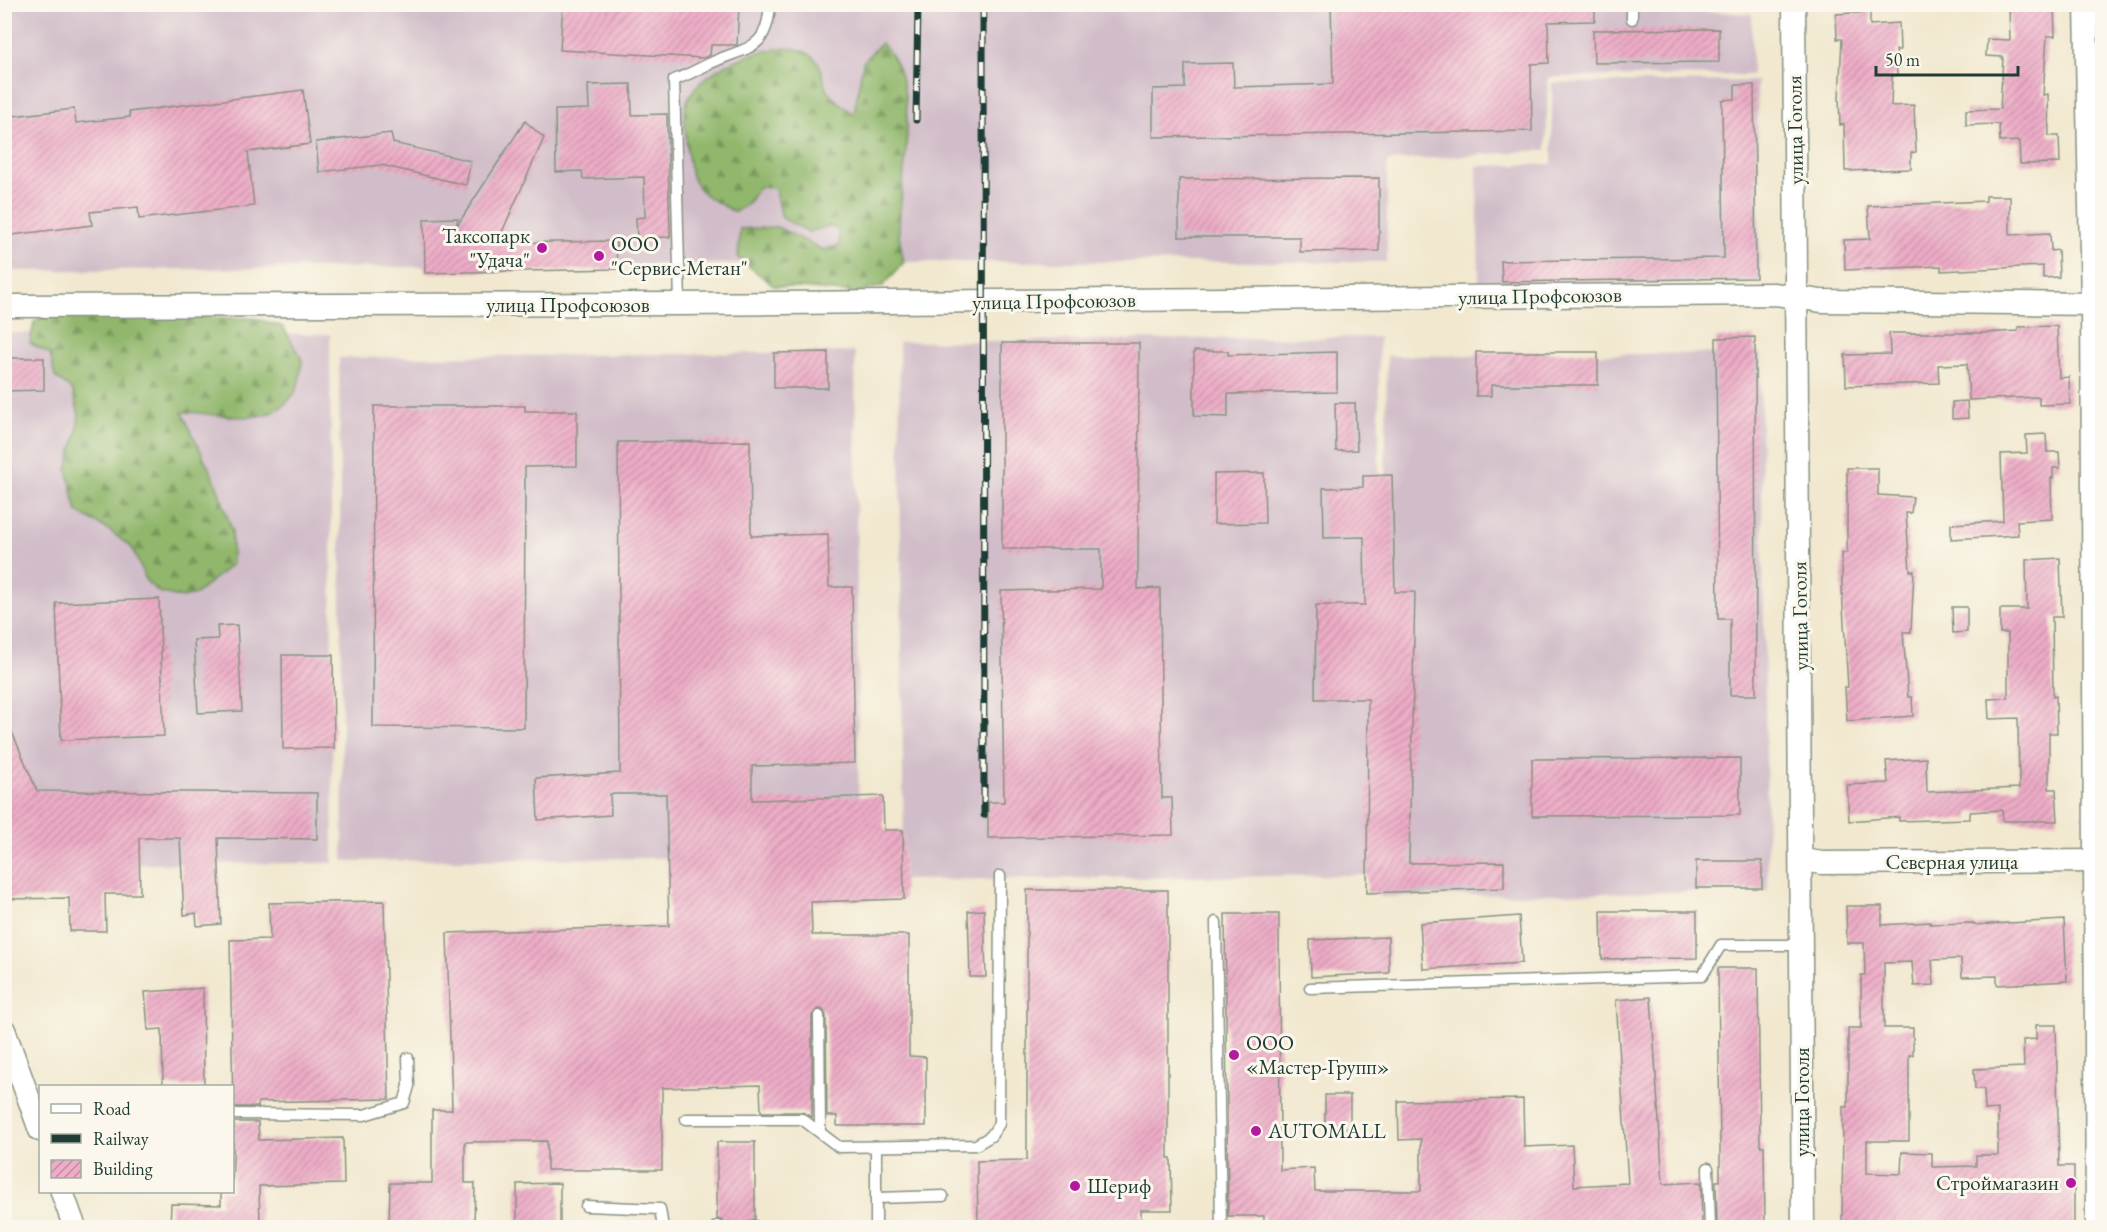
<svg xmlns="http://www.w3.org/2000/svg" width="2107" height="1232" font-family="'EB Garamond',serif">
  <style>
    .industrial { fill: #d1bdc9 }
    .forest { fill: url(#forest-firs); stroke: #587a50; stroke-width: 1.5 }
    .building { fill: url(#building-hatch) }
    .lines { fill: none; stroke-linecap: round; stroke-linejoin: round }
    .service-casing { stroke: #889282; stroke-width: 13 }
    .minor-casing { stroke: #889282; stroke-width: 25 }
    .service { stroke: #fff; stroke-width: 10 }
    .minor { stroke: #fff; stroke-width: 22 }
    .rail-casing { stroke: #1f3d34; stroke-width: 7 }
    .rail { stroke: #fbf7ec; stroke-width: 4.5; stroke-dasharray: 14; stroke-linecap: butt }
    .poi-dot { fill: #b5179e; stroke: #fbf7ec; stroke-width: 2 }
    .labels { text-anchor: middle; stroke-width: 6; stroke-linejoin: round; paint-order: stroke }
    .street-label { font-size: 21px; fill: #1f3d34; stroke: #fbf7ec }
    .poi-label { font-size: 21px; fill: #1f3d34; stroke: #fbf7ec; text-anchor: start }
  </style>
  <defs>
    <pattern id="forest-firs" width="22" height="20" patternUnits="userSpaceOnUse" patternTransform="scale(1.5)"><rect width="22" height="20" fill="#91b76c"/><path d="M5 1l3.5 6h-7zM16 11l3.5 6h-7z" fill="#76965a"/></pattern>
    <pattern id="building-hatch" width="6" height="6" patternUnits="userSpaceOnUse" patternTransform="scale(1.5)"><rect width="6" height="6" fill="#eeacc7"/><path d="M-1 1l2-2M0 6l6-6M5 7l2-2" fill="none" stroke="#c08da2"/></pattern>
  </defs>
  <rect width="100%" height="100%" fill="#fbf7ec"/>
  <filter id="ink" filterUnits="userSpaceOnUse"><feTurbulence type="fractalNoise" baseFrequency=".0167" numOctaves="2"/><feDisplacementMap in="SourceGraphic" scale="12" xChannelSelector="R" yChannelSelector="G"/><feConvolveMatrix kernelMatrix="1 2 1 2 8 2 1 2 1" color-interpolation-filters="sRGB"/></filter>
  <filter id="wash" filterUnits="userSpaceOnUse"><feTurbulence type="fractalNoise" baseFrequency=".008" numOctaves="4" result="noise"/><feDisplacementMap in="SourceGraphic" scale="24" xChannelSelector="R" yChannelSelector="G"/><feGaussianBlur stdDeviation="1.35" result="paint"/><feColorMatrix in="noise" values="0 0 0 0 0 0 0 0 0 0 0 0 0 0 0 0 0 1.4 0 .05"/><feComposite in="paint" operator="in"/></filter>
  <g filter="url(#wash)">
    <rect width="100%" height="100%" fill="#f1e8cf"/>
    <g class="industrial">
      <path d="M 1673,4 L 1674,10 L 1752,14 L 1752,75 L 1548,77 L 1546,150 L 1387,161 L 1387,262 L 895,262 L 5,271 L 4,5 Z"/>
      <path d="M 1757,81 L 1760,282 L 1479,286 L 1477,166 L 1552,164 L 1552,83 Z"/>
      <path d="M 4,333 L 330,334 L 333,863 L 5,865 Z"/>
      <path d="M 1379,337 L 1378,875 L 904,880 L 899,342 Z"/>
      <path d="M 855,352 L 859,856 L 343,861 L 339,358 Z"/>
      <path d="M 1760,353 L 1768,890 L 1380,897 L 1387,356 Z"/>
    </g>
    <g class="forest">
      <path d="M 881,43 C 925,84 900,176 899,230 C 899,241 902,252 904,262 L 883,286 L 856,293 L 774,286 L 738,258 L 740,229 L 777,227 L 823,250 L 840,245 L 838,230 L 829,226 L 809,232 L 782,218 L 775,188 L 759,187 L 749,202 L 735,212 C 722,205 703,197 695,183 C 688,172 683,120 686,106 C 692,71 774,37 805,52 C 827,62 819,79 829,93 C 835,101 846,108 854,114 L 863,62 Z"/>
      <path d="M 62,315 L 254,318 L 283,327 L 302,360 C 301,370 300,384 295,392 C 269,432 220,412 182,412 L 216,483 L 232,530 L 232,564 L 196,594 L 183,598 L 159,592 L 147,582 L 132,548 L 109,530 L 77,512 L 67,469 L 77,433 L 79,414 L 72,390 L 55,377 L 50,354 L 30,343 L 34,322 L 40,318 Z"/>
    </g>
    <g id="blocks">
      <g class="building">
        <path d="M 563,4 L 739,4 L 737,45 L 711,45 L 710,55 L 703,58 L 560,50 Z"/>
        <path d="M 1331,4 L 1595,4 L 1595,21 L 1548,22 L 1549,63 L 1531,64 L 1532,131 L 1153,137 L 1153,89 L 1185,88 L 1185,64 L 1233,63 L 1234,87 L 1333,84 Z"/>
        <path d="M 2054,6 L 2055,36 L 2047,36 L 2043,95 L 2048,94 L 2049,136 L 2059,136 L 2060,163 L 2020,164 L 2019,141 L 2000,142 L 1999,124 L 1966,125 L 1966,110 L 2000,109 L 2003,57 L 1986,56 L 1987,39 L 2010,40 L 2009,7 Z"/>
        <path d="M 1870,12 L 1870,25 L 1899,23 L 1900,50 L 1896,50 L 1897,75 L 1892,76 L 1891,106 L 1914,105 L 1916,152 L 1911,153 L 1911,169 L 1845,171 L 1844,124 L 1840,125 L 1839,98 L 1842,39 L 1837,39 L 1836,14 Z"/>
        <path d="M 1719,29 L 1719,62 L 1594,63 L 1593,30 Z"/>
        <path d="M 631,84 L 632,115 L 667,114 L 670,237 L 637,238 L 636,218 L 645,217 L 644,177 L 583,179 L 582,171 L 556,172 L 555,110 L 589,109 L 588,85 Z"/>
        <path d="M 1735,85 L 1754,85 L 1756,278 L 1502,282 L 1501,261 L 1724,258 L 1722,100 L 1735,99 Z"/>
        <path d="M 303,90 L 310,144 L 248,152 L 254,206 L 139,219 L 138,207 L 90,212 L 92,225 L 4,236 L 4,117 L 74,109 L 76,123 L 130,117 L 129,112 Z"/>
        <path d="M 525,121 L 544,138 L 497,243 L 616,241 L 617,269 L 425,273 L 424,219 L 458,218 L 456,227 Z"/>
        <path d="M 391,133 L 393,143 L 471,161 L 466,185 L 381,165 L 319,172 L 316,142 Z"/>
        <path d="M 1379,178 L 1379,251 L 1300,252 L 1300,237 L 1179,237 L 1179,179 Z"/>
        <path d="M 1986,196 L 2010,196 L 2010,235 L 2050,233 L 2051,251 L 2058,250 L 2059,277 L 2043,278 L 2043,266 L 1941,271 L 1941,266 L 1845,270 L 1844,240 L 1870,239 L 1868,206 L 1986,201 Z"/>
        <path d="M 2057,326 L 2059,378 L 2069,377 L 2070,404 L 2039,405 L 2039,397 L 1969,400 L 1967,364 L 1938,365 L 1939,383 L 1846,386 L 1845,355 L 1890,354 L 1889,333 L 1984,333 L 2018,331 L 2018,327 Z"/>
        <path d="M 1755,337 L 1756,695 L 1730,695 L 1730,619 L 1718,619 L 1716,338 Z"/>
        <path d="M 1002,343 L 1139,343 L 1138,589 L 1160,588 L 1162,798 L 1172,798 L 1173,835 L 988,838 L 988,802 L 1004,802 L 1001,591 L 1101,589 L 1101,549 L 1002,549 Z"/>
        <path d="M 1194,351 L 1228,351 L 1228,355 L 1337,352 L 1337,392 L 1228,394 L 1228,417 L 1194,416 Z"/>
        <path d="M 828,352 L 828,388 L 774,388 L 774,353 Z"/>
        <path d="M 1476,352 L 1598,352 L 1598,385 L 1491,385 L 1491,396 L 1476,396 Z"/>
        <path d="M 4,358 L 44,358 L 44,390 L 4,391 Z"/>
        <path d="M 1967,401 L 1968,418 L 1952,419 L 1952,402 Z"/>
        <path d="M 1335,403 L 1355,403 L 1357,450 L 1336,451 Z"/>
        <path d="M 374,406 L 525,406 L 525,411 L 577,411 L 577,466 L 525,467 L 524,728 L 373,727 Z"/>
        <path d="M 2046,434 L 2047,452 L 2059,452 L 2060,468 L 2053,468 L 2053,478 L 2051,478 L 2052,519 L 2017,521 L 2018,535 L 1951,539 L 1951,524 L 2003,521 L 2001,454 L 2027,453 L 2026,435 Z"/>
        <path d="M 750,441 L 751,536 L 828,534 L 829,587 L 852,587 L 855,763 L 752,766 L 752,800 L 883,796 L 884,830 L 903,830 L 904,899 L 811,902 L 812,935 L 909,935 L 909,1056 L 926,1057 L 926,1126 L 837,1126 L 837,1116 L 827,1116 L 826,1016 L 823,1010 L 818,1009 L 812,1016 L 812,1117 L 802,1112 L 761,1112 L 760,1085 L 662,1088 L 662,1170 L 547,1170 L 547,1141 L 465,1142 L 465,1183 L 475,1183 L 474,1227 L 389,1227 L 390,1183 L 432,1183 L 432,1110 L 452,1110 L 447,933 L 669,926 L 666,794 L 610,794 L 611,815 L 538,820 L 536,778 L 620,773 L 618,442 Z"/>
        <path d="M 1847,468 L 1878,468 L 1878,495 L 1913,497 L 1911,513 L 1906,513 L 1910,571 L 1914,571 L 1911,632 L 1903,632 L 1908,697 L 1912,697 L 1913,716 L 1847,721 L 1845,687 L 1848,687 L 1842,591 L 1842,553 L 1847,553 Z"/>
        <path d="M 1264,473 L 1265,523 L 1214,524 L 1214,474 Z"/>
        <path d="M 1392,475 L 1395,592 L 1415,592 L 1409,863 L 1504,862 L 1504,888 L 1367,893 L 1368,699 L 1315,699 L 1316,605 L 1365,605 L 1364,537 L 1324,538 L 1323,488 L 1363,487 L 1363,476 Z"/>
        <path d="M 2060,558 L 2062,617 L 2052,617 L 2053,697 L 2056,696 L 2057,733 L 2049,733 L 2049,789 L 2056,789 L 2058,821 L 2003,821 L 2002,810 L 1970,812 L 1970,819 L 1899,821 L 1899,817 L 1849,821 L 1847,785 L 1888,783 L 1886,761 L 1926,758 L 1927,792 L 2019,788 L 2018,718 L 1989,719 L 1988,699 L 2008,698 L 2008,633 L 2000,633 L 2000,609 L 2027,609 L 2026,560 Z"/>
        <path d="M 159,599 L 164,736 L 61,740 L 56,603 Z"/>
        <path d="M 1952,607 L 1967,607 L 1967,632 L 1953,633 Z"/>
        <path d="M 237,625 L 242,711 L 198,713 L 194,640 L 218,639 L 217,626 Z"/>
        <path d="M 282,655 L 333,655 L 334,748 L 283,749 Z"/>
        <path d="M 4,713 L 37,791 L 317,793 L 317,839 L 218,838 L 221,924 L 197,926 L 196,913 L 184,915 L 180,838 L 139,838 L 140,894 L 105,894 L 106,931 L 70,931 L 69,898 L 4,899 Z"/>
        <path d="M 1740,758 L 1740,815 L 1532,816 L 1532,759 Z"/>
        <rect x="1696" y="861" width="66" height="27"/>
        <path d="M 1027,890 L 1168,890 L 1168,1158 L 1171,1158 L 1172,1210 L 1141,1210 L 1141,1227 L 978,1227 L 977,1161 L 1027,1160 Z"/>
        <path d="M 384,901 L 389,1099 L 258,1102 L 258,1107 L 233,1107 L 230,940 L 270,939 L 269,903 Z"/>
        <path d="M 1846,906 L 1882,906 L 1882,925 L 1930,922 L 1930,924 L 1973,923 L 1973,925 L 2064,920 L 2067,981 L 1997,985 L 1997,976 L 1962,977 L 1961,959 L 1932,960 L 1934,985 L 1914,986 L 1912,962 L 1884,963 L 1884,1028 L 1913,1028 L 1913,1055 L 1909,1055 L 1909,1141 L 1867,1141 L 1867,1173 L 1901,1174 L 1902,1152 L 1932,1153 L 1932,1167 L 1976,1166 L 1976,1155 L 1998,1155 L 1998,1109 L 1985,1110 L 1984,1089 L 1975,1089 L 1974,1069 L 2024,1067 L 2023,1040 L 2036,1039 L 2036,1025 L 2056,1025 L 2059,1166 L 2074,1166 L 2074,1227 L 1842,1227 L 1843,1107 L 1848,1107 L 1848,1028 L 1861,1028 L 1861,975 L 1865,975 L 1864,943 L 1847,943 Z"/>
        <path d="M 984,910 L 986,977 L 970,977 L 968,911 Z"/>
        <path d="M 1601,911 L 1697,911 L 1697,958 L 1602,959 Z"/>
        <path d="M 1225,914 L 1279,914 L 1280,1170 L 1314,1168 L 1315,1191 L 1421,1191 L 1421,1139 L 1399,1140 L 1398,1101 L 1523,1099 L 1524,1147 L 1572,1145 L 1574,1186 L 1628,1183 L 1616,1000 L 1651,997 L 1663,1184 L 1701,1182 L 1702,1227 L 1264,1227 L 1264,1216 L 1228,1216 Z"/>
        <path d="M 1519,916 L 1522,963 L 1423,969 L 1420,923 Z"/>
        <path d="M 1388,937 L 1389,973 L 1311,977 L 1310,940 Z"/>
        <path d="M 1718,968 L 1758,968 L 1760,1146 L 1764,1146 L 1765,1227 L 1717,1227 L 1716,1181 L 1720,1181 L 1720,1147 Z"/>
        <path d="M 203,988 L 204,1086 L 163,1086 L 162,1029 L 148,1030 L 145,992 Z"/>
        <rect x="1325" y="1095" width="25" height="33"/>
        <path d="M 234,1122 L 258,1122 L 259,1140 L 343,1138 L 344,1184 L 259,1186 L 260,1226 L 170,1227 L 171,1204 L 221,1205 L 221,1191 L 232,1191 Z"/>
        <path d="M 717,1142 L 755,1142 L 755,1219 L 749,1221 L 748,1227 L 724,1227 L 723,1221 L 717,1219 Z"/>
        <path d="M 560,1183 L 560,1227 L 517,1227 L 517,1184 Z"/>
      </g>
    </g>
  </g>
  <g filter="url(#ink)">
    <use href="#blocks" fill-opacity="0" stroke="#889282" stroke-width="1.5"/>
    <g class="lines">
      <defs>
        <g id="service">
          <path d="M 1632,4 L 1632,19"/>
          <path d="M 680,304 L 674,80 C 688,75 700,68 713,62 C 747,46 767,52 770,4"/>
          <path d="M 1216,922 L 1221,1228"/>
          <path d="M 1310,988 L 1702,976 L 1721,945 L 1801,945"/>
          <path d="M 819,1016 L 820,1132"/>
          <path d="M 232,1114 L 364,1115 L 404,1103 L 409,1086 L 408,1058"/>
          <path d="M 686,1119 L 802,1119 L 839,1147 L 976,1145 L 991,1136 L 999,1124 L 1000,876"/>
          <path d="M 876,1147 L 876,1228"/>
          <path d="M 1708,1168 L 1710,1228"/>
          <path d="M 876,1198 L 943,1196"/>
          <path d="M 586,1206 L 660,1209 L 663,1228"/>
          <path d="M 755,1226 L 756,1228"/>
          <path d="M 715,1228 L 717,1226"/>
        </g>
        <g id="minor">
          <path d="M 1794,4 L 1803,1228"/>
          <path d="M 2086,4 L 2092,304 L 2097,1228"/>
          <path d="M 4,306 L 680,304 L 1775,294 L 1821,301 L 2102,304"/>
          <path d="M 1802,860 L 1822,863 L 2102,861"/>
          <path d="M 4,1030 L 40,1130"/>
          <path d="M 62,1192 L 75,1228"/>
        </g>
      </defs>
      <use href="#service" class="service-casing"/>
      <use href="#minor" class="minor-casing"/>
      <use href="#service" class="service"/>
      <use href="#minor" class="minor"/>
      <defs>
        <g id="rail">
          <path d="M 983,4 L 984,815"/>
          <path d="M 916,120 L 918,4"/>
        </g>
      </defs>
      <use href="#rail" class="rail-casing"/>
      <use href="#rail" class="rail"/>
    </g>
  </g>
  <g class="poi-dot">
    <circle cx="542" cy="248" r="6"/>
    <circle cx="599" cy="256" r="6"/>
    <circle cx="1234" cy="1055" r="6"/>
    <circle cx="1256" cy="1131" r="6"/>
    <circle cx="2071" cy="1183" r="6"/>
    <circle cx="1075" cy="1186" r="6"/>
  </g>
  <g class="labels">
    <g class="street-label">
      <text transform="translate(1795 130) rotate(-91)" y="7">улица Гоголя</text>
      <text transform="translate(1540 296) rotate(-1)" y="7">улица Профсоюзов</text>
      <text transform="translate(1054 301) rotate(-1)" y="7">улица Профсоюзов</text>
      <text x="568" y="312">улица Профсоюзов</text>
      <text transform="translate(1800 616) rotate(-91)" y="7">улица Гоголя</text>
      <text x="1952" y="869">Северная улица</text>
      <text transform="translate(1802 1102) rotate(-90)" y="7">улица Гоголя</text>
    </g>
    <g class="poi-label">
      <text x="530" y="243" text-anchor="end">Таксопарк<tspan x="530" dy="24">"Удача"</tspan></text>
      <text x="611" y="251">ООО<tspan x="611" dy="24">"Сервис-Метан"</tspan></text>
      <text x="1246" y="1050">ООО<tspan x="1246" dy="24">«Мастер-Групп»</tspan></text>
      <text x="1268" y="1138">AUTOMALL</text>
      <text x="2059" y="1190" text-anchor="end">Строймагазин</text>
      <text x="1087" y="1193">Шериф</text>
    </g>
  </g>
  <rect width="2107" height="1232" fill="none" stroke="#fbf7ec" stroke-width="24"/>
  <rect x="39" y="1085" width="195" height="108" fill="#fbf7ec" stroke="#a3ada2" stroke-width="1.5"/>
  <rect x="51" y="1104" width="30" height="9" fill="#ffffff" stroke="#a3ada2" stroke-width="1.5"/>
  <text x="93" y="1115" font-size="18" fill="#1f3d34">Road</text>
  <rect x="51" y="1134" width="30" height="9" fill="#1f3d34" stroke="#a3ada2" stroke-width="1.5"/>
  <text x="93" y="1145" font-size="18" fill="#1f3d34">Railway</text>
  <rect x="51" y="1160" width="30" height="18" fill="url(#building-hatch)" stroke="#a3ada2" stroke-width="1.5"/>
  <text x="93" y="1175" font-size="18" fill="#1f3d34">Building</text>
  <path d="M1876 66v9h142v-9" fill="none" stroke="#1f3d34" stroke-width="3"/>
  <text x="1885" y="66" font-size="18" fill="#1f3d34" stroke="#fbf7ec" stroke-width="4.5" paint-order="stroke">50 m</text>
</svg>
